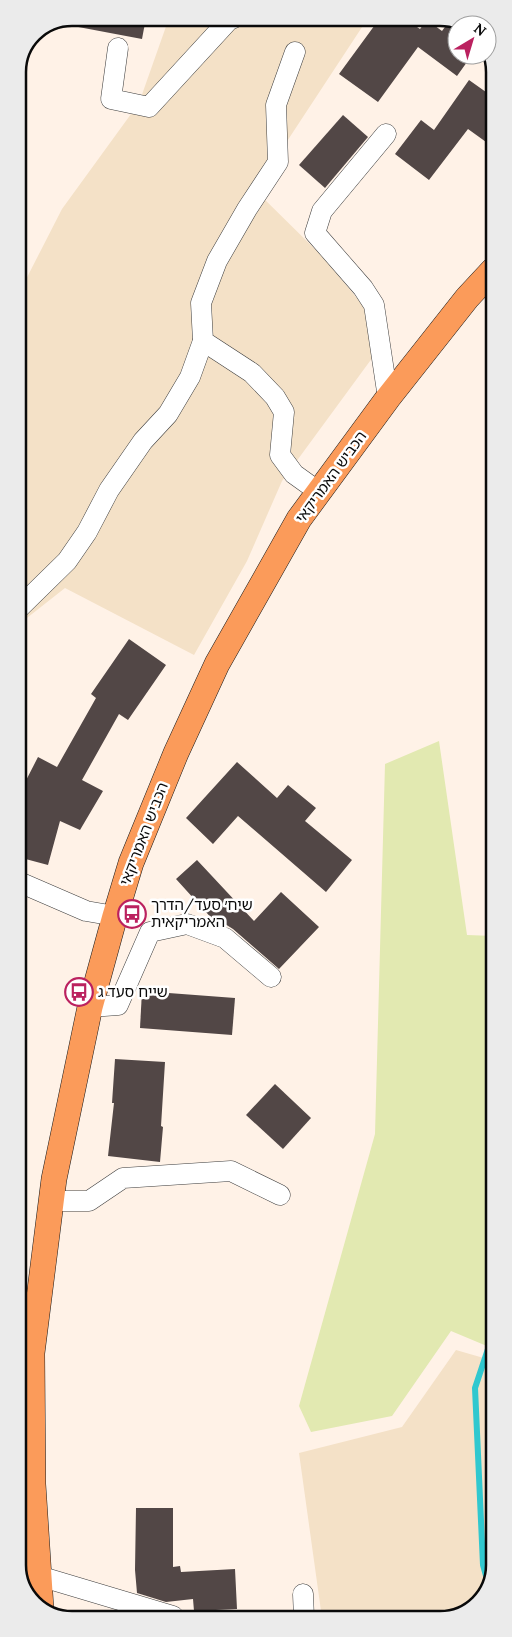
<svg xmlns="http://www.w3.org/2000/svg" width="512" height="1637" font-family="Lora,'Noto Sans Hebrew',serif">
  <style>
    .farmland { fill: #f4e1c7 }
    .green { fill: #e2e9b1 }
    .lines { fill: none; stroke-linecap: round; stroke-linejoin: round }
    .stream { stroke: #30c8cf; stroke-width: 6 }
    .building { fill: #524746 }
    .minor-casing { stroke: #3d3d3d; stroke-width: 21 }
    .major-casing { stroke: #1b1b1b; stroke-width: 26 }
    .minor { stroke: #fff; stroke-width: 20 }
    .major { stroke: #fb9b5a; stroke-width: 25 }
    .labels { text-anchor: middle; stroke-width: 5; stroke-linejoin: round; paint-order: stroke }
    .street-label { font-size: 15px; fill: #0a0a0a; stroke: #fff }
    .poi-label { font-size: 15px; fill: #0a0a0a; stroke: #fff; text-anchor: start }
    .rim { fill: none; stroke: #0a0a0a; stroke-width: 2.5 }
  </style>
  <rect width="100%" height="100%" fill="#fff2e7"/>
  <g class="farmland">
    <path d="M 169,18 L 368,18 L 255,190 L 323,257 L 365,308 L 381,346 L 282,481 L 247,561 L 194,655 L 65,588 L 18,625 L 18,295 L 62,209 L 139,103 Z"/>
    <path d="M 456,1350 L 494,1361 L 494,1565 L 483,1598 L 454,1618 L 322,1618 L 299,1453 L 402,1427 Z"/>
  </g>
  <path class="green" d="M 439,741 L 467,935 L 494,936 L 494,1349 L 451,1331 L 392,1416 L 311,1432 L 299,1406 L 375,1134 L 385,764 Z"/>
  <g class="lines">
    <path class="stream" d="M 488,1583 L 483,1565 L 475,1388 L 494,1331"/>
  </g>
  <g class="building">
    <path d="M 74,18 L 146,18 L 142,39 L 73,26 Z"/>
    <path d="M 380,18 L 404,18 L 420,29 L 427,20 L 442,31 L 450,20 L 461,25 L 457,25 L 457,55 L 472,55 L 457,76 L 418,47 L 378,102 L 339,74 Z"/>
    <path d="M 469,80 L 493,97 L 493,147 L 468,129 L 429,180 L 395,154 L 421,120 L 434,130 Z"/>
    <path d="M 343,115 L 368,137 L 325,188 L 299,165 Z"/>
    <path d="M 129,639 L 166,665 L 128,720 L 119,714 L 82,780 L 103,791 L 80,830 L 60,821 L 48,865 L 18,857 L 18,796 L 38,757 L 57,767 L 96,698 L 91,694 Z"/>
    <path d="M 237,762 L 277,798 L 288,785 L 316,808 L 305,821 L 352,860 L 326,892 L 238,816 L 213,844 L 186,818 Z"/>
    <path d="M 197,860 L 254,921 L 281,892 L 319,927 L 279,969 L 233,929 L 225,924 L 215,922 L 176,879 Z"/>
    <path d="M 142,991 L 235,998 L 232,1035 L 140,1028 Z"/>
    <path d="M 115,1059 L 165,1062 L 161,1126 L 163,1127 L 160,1162 L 108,1156 L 114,1103 L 112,1103 Z"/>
    <path d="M 275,1084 L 311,1118 L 283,1149 L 246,1115 Z"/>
    <path d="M 136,1508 L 173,1508 L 173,1567 L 180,1566 L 181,1572 L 235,1569 L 237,1609 L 194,1611 L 193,1599 L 166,1602 L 137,1593 L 135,1570 Z"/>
  </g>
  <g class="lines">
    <defs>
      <g id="minor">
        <path d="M 118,48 L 111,99 L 149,107 L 229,20 L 234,18"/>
        <path d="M 295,52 L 276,105 L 278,162 L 247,209 L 217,261 L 201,303 L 203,341 L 252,373 L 275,397 L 284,412 L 280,455 L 294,474 L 319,492"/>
        <path d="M 386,134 L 322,211 L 315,233 L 363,288 L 374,305 L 388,398"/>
        <path d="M 18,609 L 67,561 L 87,532 L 109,490 L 143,441 L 168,414 L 190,377 L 203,341"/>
        <path d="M 19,882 L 86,911 L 115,916"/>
        <path d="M 90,1007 L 118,1005 L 150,932 L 187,924 L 225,938 L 271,977"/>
        <path d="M 51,1201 L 89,1201 L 123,1178 L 231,1171 L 280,1195"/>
        <path d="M 39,1576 L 173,1616 L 173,1619"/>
        <path d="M 303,1594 L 304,1618"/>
      </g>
      <path id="major" d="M 41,1608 L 33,1484 L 32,1353 L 54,1179 L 90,1007 L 115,916 L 131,863 L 176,753 L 217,664 L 299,519 L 388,398 L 467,298 L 493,270"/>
    </defs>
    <use href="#minor" class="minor-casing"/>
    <use href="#major" class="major-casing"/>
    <use href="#minor" class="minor"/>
    <use href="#major" class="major"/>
  </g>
  <defs>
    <symbol id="bus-ring" viewBox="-11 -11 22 22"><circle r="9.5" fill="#fff" stroke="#bb215f" stroke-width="1.5"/><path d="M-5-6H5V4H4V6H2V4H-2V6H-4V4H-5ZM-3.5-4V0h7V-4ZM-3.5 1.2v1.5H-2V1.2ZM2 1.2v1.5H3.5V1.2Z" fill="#bb215f"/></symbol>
  </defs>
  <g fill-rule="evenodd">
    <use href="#bus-ring" x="116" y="898" width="32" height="32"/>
    <use href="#bus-ring" x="63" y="976" width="32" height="32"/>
  </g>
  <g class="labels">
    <g class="street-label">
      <text transform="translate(331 477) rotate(-54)" y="5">הכביש האמריקאי</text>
      <text transform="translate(144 834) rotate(-69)" y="5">הכביש האמריקאי</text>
    </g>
    <g class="poi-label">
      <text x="151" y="910">שיח׳ סעד/הדרך<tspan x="151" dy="17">האמריקאית</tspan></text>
      <text x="98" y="997">שייח סעד ג</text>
    </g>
  </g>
  <path d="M0 0H512V1637H0ZM72 26H440A46 46 0 0 1 486 72V1565A46 46 0 0 1 440 1611H72A46 46 0 0 1 26 1565V72A46 46 0 0 1 72 26Z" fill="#ebebeb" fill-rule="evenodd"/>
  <path class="rim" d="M72 26H440A46 46 0 0 1 486 72V1565A46 46 0 0 1 440 1611H72A46 46 0 0 1 26 1565V72A46 46 0 0 1 72 26Z"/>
  <g transform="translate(472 40) rotate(38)"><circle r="24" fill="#ffffff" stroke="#9d9d9d"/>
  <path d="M0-4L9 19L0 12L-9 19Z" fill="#bb215f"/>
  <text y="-8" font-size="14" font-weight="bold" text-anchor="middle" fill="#0a0a0a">N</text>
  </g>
</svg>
